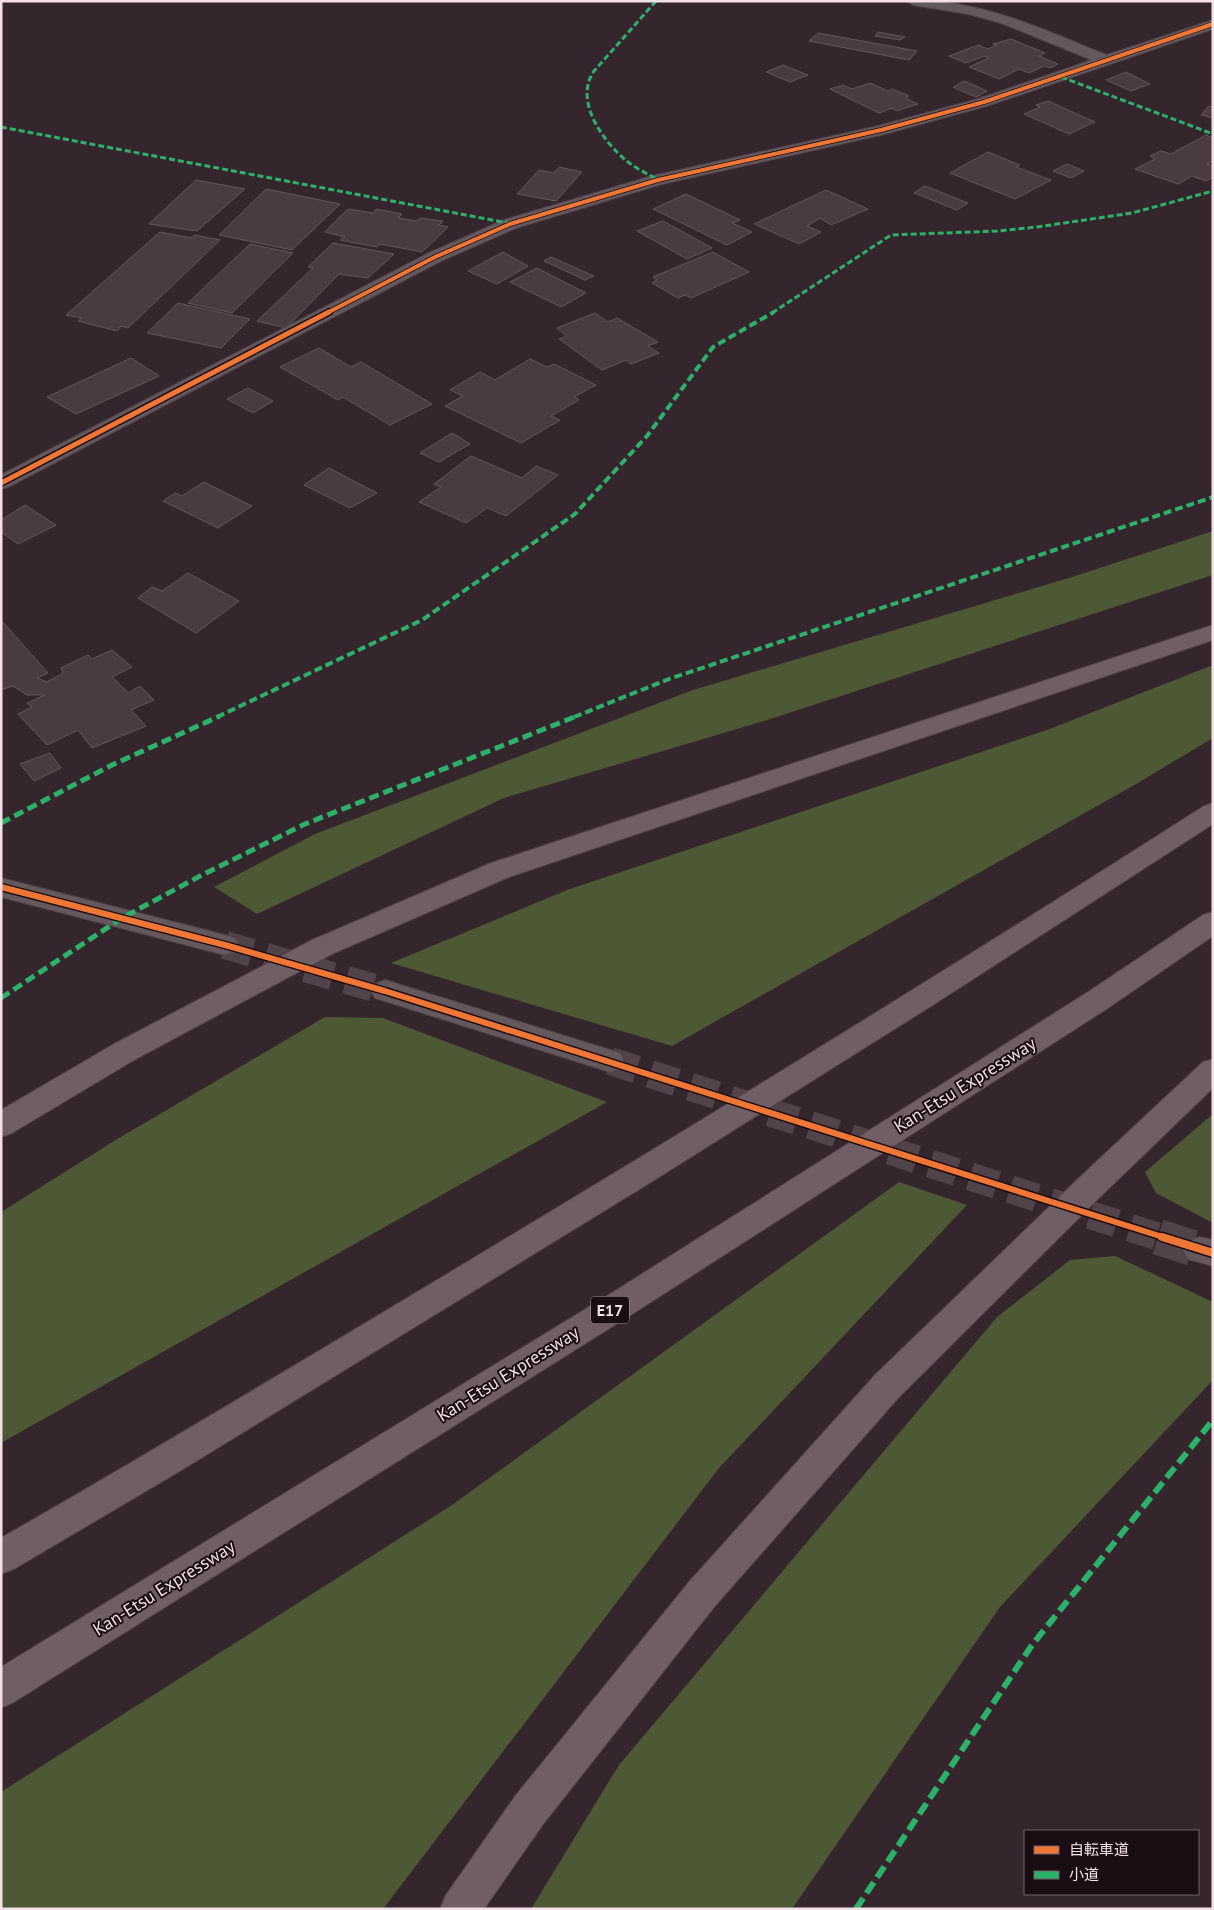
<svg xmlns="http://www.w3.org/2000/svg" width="1214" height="1910" font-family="'PT Sans','Noto Sans JP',sans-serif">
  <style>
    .forest { fill: #4c5934 }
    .building { fill: #4a3b43; stroke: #63565c }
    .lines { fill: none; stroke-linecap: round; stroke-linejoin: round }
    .minor-tunnel-far1 { stroke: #524249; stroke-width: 28; stroke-dasharray: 28 14; stroke-linecap: butt }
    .minor-tunnel { stroke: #524249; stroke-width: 36; stroke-dasharray: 36 18; stroke-linecap: butt }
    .minor-casing { stroke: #4f4248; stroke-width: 2 }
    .highway-casing { stroke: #4f4248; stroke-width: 2 }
    .minor { fill: #64585d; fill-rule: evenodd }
    .highway { fill: #705e67; fill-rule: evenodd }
    .quiet-far3 { stroke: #2db169; stroke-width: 3; stroke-dasharray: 6 3; stroke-linecap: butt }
    .quiet-far2 { stroke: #2db169; stroke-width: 4; stroke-dasharray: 8 4; stroke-linecap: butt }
    .quiet-far1 { stroke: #2db169; stroke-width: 5; stroke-dasharray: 10 5; stroke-linecap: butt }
    .quiet { stroke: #2db169; stroke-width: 6; stroke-dasharray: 13 6; stroke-linecap: butt }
    .cycleway-far3-casing { stroke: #1a0e14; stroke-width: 5.5 }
    .cycleway-far2-casing { stroke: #1a0e14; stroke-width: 8 }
    .cycleway-far1-casing { stroke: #1a0e14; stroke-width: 9 }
    .cycleway-casing { stroke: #1a0e14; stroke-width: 11 }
    .cycleway-far3 { stroke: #f07635; stroke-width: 4 }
    .cycleway-far2 { stroke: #f07635; stroke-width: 5 }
    .cycleway-far1 { stroke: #f07635; stroke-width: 6 }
    .cycleway { stroke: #f07635; stroke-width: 8 }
    .labels { text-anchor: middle; stroke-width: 4; stroke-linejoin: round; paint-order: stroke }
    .shield { fill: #1a0e14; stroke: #b2a1a8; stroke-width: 1 }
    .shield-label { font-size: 16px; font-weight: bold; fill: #f3e0e8 }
    .street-label { font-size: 18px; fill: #f3e0e8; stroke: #1a0e14 }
  </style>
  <rect width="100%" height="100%" fill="#35262d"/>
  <g class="forest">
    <path d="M 1213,531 L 1213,575 L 764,721 L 504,798 L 257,914 L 214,887 L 315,834 L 693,690 L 1069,578 Z"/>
    <path d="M 1213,665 L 1213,738 L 1136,784 L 672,1046 L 391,963 L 567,890 L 1047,730 Z"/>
    <path d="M 325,1017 L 383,1018 L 607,1102 L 1,1443 L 1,1212 L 119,1138 Z"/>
    <path d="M 1213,1114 L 1213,1223 L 1156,1193 L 1145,1172 Z"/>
    <path d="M 899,1182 L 967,1205 L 719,1468 L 383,1909 L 1,1909 L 1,1792 L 452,1505 Z"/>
    <path d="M 1115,1256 L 1213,1302 L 1213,1380 L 1000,1607 L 792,1909 L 531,1909 L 619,1765 L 997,1317 L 1070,1260 Z"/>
  </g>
  <g class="building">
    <path d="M 878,32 L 905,37 L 900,40 L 875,36 Z"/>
    <path d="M 818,33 L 917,51 L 909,60 L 809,41 Z"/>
    <path d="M 1011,39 L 1045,53 L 1039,56 L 1058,64 L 1051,68 L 1044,66 L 1029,73 L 1019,69 L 999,79 L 969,67 L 989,58 L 984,56 L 966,63 L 949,56 L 978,45 L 988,49 L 997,45 L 993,44 Z"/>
    <path d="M 783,65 L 808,75 L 790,82 L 766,72 Z"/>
    <path d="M 1126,72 L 1150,84 L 1131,91 L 1106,80 Z"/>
    <path d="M 964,81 L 987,91 L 976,97 L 953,87 Z"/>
    <path d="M 870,83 L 888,91 L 892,89 L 909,96 L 905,98 L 918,104 L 897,111 L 892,108 L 879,113 L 830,89 L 843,85 L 852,89 Z"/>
    <path d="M 1048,101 L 1095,122 L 1069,134 L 1024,114 L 1040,107 L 1036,105 Z"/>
    <path d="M 1209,106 L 1213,107 L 1213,118 L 1201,115 Z"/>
    <path d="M 1206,135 L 1213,138 L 1213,161 L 1207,164 L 1213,166 L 1213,177 L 1206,181 L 1192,176 L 1178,184 L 1135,169 L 1155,159 L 1150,156 L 1161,151 L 1171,154 Z"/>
    <path d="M 988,152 L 1020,165 L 1016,167 L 1051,180 L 1015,199 L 950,173 Z"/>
    <path d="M 1067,164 L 1084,171 L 1071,178 L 1053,171 Z"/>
    <path d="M 559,167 L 582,172 L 556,201 L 517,194 L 539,170 L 554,173 Z"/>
    <path d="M 196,180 L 245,189 L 197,231 L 149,224 Z"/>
    <path d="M 925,186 L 968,203 L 957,210 L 914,193 Z"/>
    <path d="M 266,189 L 340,204 L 292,250 L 219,235 Z"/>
    <path d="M 826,190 L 868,209 L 831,225 L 820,218 L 807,226 L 821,232 L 799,244 L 754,224 Z"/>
    <path d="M 686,194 L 740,220 L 732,223 L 752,232 L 727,245 L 653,209 Z"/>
    <path d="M 348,209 L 373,213 L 376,209 L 402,214 L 398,218 L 417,221 L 420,218 L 443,221 L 439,225 L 448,227 L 422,252 L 380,244 L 377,247 L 340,240 L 345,237 L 325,232 Z"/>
    <path d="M 663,221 L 712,248 L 687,259 L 637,231 Z"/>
    <path d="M 160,232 L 191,238 L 195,235 L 220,240 L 128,328 L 121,326 L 117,331 L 78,321 L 82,318 L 66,315 Z"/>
    <path d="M 333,243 L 394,254 L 368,278 L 339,274 L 286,328 L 257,321 L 313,268 L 308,267 Z"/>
    <path d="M 250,244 L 293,253 L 232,313 L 188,303 Z"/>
    <path d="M 503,252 L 528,266 L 497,284 L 468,271 Z"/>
    <path d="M 713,252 L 749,272 L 691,298 L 685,295 L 678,298 L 652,283 L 657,280 L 653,277 Z"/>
    <path d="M 551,257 L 594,276 L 585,280 L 544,261 Z"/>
    <path d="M 537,268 L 586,293 L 561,307 L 510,282 Z"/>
    <path d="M 178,303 L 250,319 L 221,348 L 147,333 Z"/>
    <path d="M 595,313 L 608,322 L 617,318 L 658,342 L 648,346 L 659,353 L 631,364 L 626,360 L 602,370 L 559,339 L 567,336 L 557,328 Z"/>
    <path d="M 319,348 L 351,367 L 361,362 L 432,404 L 390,425 L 343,397 L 338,400 L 280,367 Z"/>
    <path d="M 131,358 L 159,376 L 76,414 L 47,397 Z"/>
    <path d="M 530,359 L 547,367 L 554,364 L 596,385 L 574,397 L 579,400 L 551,416 L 560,420 L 521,443 L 445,406 L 463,396 L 450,390 L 480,372 L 495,380 Z"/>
    <path d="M 248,388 L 273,401 L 253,413 L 227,399 Z"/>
    <path d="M 452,433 L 470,444 L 439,462 L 420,453 Z"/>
    <path d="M 471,456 L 522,478 L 536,466 L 558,475 L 506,516 L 487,508 L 466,523 L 419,502 L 441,487 L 434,484 Z"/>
    <path d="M 329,468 L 377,493 L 350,508 L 304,485 Z"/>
    <path d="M 204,482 L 252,506 L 218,528 L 163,501 L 175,493 L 182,496 Z"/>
    <path d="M 25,505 L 56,525 L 18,544 L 1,532 L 1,520 Z"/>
    <path d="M 188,573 L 239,601 L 196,633 L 138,598 L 152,587 L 162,591 Z"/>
    <path d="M 1,620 L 48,673 L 37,678 L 47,682 L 63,673 L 61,668 L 88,655 L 92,659 L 112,650 L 132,667 L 112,677 L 128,693 L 140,686 L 154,700 L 131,710 L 146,726 L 92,748 L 78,730 L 47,745 L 18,714 L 32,707 L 27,703 L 45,695 L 27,695 L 13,686 L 1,690 Z"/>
    <path d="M 50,753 L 61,768 L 34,781 L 20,764 Z"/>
  </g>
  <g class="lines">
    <g class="minor-tunnel-far1">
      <path d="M 225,945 L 385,991"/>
      <path d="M 610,1061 L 1162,1238"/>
    </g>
    <path class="minor-tunnel" d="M 1158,1237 L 1199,1250"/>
    <defs>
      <g id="minor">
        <path d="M 906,1 C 918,1 932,0 944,2 C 1001,9 1054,34 1107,55 L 1213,20 L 1213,29 L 990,105 L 881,135 L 662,184 L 516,228 L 441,261 L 8,487 L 1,489 L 1,475 L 429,253 L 504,220 L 652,176 L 878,126 L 978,99 L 1092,60 L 1001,23 L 968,14 L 913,5 Z"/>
        <path d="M 1,878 L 225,935 L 235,938 L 239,945 L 235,952 L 225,955 L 1,897 Z"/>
        <path d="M 385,980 L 620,1053 L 624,1061 L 620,1069 L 610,1072 L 375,998 L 371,991 L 375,984 Z"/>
        <path d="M 1199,1237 L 1213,1240 L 1213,1266 L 1188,1259 L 1183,1250 L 1188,1241 Z"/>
      </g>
      <g id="highway">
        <path d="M 1213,625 L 1213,640 L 509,877 L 332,954 L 134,1060 L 12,1133 L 1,1137 L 1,1110 L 114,1044 L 312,940 L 491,863 Z"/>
        <path d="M 1213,803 L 1213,824 L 936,1003 L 648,1184 L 180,1471 L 14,1569 L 1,1574 L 1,1538 C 153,1451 302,1361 452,1271 C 705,1119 956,965 1204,806 Z"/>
        <path d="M 1213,912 L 1213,936 L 1108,1008 L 637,1311 L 14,1702 L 1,1708 L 1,1667 L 615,1291 L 1088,992 L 1203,915 Z"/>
        <path d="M 1213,1059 L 1213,1088 L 1102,1195 L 899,1397 L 715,1606 L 544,1823 L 484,1909 L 440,1909 L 446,1895 L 516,1795 L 689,1582 L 875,1375 L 1080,1177 L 1203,1062 Z"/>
      </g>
    </defs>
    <use href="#minor" class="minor-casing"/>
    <use href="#highway" class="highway-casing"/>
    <use href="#minor" class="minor"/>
    <use href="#highway" class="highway"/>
    <g class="quiet-far3">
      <path d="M 656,1 L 594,71 C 573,101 604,143 628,162 C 637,169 648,174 658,180"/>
      <path d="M 1061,77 L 1213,134"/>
      <path d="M 1,127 L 508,223"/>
      <path d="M 772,313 L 891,235 L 997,231 L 1037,227 L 1132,213 L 1213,191"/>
    </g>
    <g class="quiet-far2">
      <path d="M 217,717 L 422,620 L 575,514 L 647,436 L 713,347 L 774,312"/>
      <path d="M 574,717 L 669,679 L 1213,497"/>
    </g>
    <g class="quiet-far1">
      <path d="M 1,823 L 112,765 L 220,716"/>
      <path d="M 1,998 L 122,918 L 202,875 L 305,824 L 577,716"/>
    </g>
    <path class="quiet" d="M 856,1909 L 1032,1645 L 1213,1420"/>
    <defs>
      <path id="cycleway-far3" d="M 327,313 L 435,257 L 510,224 L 658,180 L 881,130 L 984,102 L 1213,24"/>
      <path id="cycleway-far2" d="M 1,483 L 329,312"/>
      <path id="cycleway-far1" d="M 1,887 L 225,945 L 385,991 L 1166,1238"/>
      <path id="cycleway" d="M 1162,1237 L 1213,1253"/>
    </defs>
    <use href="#cycleway-far3" class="cycleway-far3-casing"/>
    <use href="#cycleway-far2" class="cycleway-far2-casing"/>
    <use href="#cycleway-far1" class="cycleway-far1-casing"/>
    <use href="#cycleway" class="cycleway-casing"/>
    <use href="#cycleway-far3" class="cycleway-far3"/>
    <use href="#cycleway-far2" class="cycleway-far2"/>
    <use href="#cycleway-far1" class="cycleway-far1"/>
    <use href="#cycleway" class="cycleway"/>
  </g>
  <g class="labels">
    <rect class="shield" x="591" y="1296.5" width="38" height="27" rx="4"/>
    <g class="shield-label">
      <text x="610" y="1316">E17</text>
    </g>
    <g class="street-label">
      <text transform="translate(965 1085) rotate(-32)" y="6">Kan-Etsu Expressway</text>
      <text transform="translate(508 1374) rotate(-32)" y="6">Kan-Etsu Expressway</text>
      <text transform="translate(164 1588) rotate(-32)" y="6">Kan-Etsu Expressway</text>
    </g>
  </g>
  <rect width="1214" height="1910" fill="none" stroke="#f3e0e8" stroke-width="5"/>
  <rect x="1024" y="1830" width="175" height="65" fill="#1a0e14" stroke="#716269"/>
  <rect x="1034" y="1846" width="25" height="8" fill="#f07635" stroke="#716269"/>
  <text x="1069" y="1855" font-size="15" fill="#f3e0e8">自転車道</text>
  <rect x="1034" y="1871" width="25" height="8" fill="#2db169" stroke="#716269"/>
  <text x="1069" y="1880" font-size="15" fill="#f3e0e8">小道</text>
</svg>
